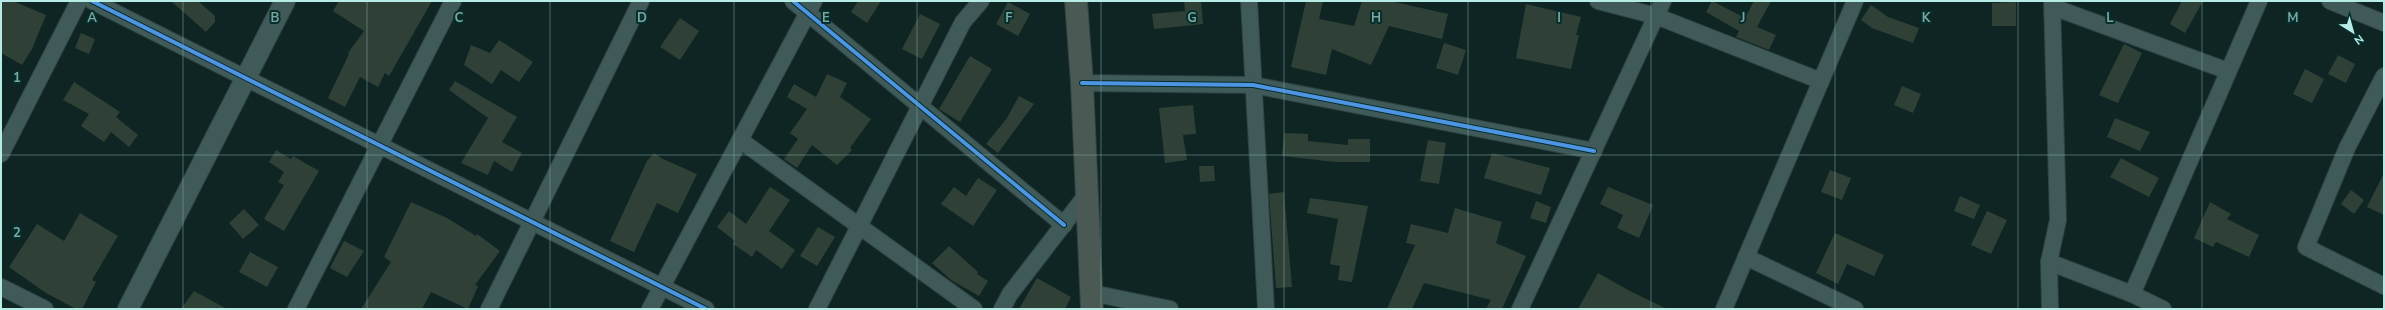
<svg xmlns="http://www.w3.org/2000/svg" width="2385" height="310" font-family="'Nunito Sans',sans-serif">
  <style>
    .building { fill: #2f4136 }
    .lines { fill: none; stroke-linecap: round; stroke-linejoin: round }
    .minor-casing { stroke: #2e4241; stroke-width: 18 }
    .tertiary-casing { stroke: #2e4241; stroke-width: 22 }
    .primary-casing { stroke: #2e4241; stroke-width: 24 }
    .minor { stroke: #405a59; stroke-width: 16 }
    .tertiary { stroke: #405a59; stroke-width: 20 }
    .primary { stroke: #4a5953; stroke-width: 22 }
    .cycleway-casing { stroke: #052e2c; stroke-width: 6 }
    .cycleway { stroke: #4d94e3; stroke-width: 4 }
    .grid { fill: none; stroke: #7ba6a2; stroke-width: 1; stroke-opacity: 0.55 }
    .grid-label { font-size: 13px; text-anchor: middle; font-weight: bold; fill: #7ba6a2; stroke: #052e2c; stroke-width: 4; stroke-linejoin: round; paint-order: stroke }
  </style>
  <rect width="100%" height="100%" fill="#0e2524"/>
  <g class="building">
    <path d="M 1,1 L 13,1 L 46,15 L 32,49 L 22,65 L 1,53 Z"/>
    <path d="M 171,1 L 198,1 L 215,16 L 215,22 L 206,32 Z"/>
    <path d="M 339,1 L 432,1 L 389,76 L 385,73 L 378,87 L 360,77 L 345,107 L 328,98 L 349,54 L 348,53 L 364,31 L 333,11 Z"/>
    <path d="M 858,1 L 881,1 L 867,23 L 851,12 Z"/>
    <path d="M 1184,1 L 1201,1 L 1203,24 L 1154,29 L 1152,14 L 1185,11 Z"/>
    <path d="M 1306,1 L 1323,1 L 1319,19 L 1354,26 L 1362,1 L 1390,1 L 1448,14 L 1442,39 L 1389,26 L 1371,65 L 1332,49 L 1326,75 L 1291,67 Z"/>
    <path d="M 1712,1 L 1745,18 L 1754,1 L 1771,1 L 1757,27 L 1776,35 L 1769,50 L 1736,37 L 1739,31 L 1706,12 Z"/>
    <path d="M 2182,1 L 2203,1 L 2185,33 L 2170,24 Z"/>
    <path d="M 1008,2 L 1030,14 L 1018,36 L 996,24 Z"/>
    <path d="M 2016,2 L 2016,26 L 1992,26 L 1992,3 Z"/>
    <path d="M 1526,4 L 1581,17 L 1576,35 L 1579,35 L 1571,69 L 1516,58 Z"/>
    <path d="M 1871,5 L 1888,17 L 1919,28 L 1913,43 L 1872,28 L 1861,20 Z"/>
    <path d="M 920,14 L 940,24 L 922,59 L 902,49 Z"/>
    <path d="M 680,18 L 699,31 L 680,60 L 660,47 Z"/>
    <path d="M 81,33 L 95,39 L 89,54 L 75,48 Z"/>
    <path d="M 499,40 L 533,62 L 519,82 L 501,70 L 492,84 L 464,65 L 471,45 L 490,53 Z"/>
    <path d="M 1444,43 L 1466,50 L 1458,75 L 1436,68 Z"/>
    <path d="M 2124,44 L 2142,53 L 2118,103 L 2099,95 Z"/>
    <path d="M 2338,55 L 2355,64 L 2346,83 L 2328,74 Z"/>
    <path d="M 970,56 L 992,69 L 960,122 L 939,109 Z"/>
    <path d="M 2305,69 L 2324,79 L 2312,103 L 2293,94 Z"/>
    <path d="M 827,74 L 847,83 L 840,97 L 871,119 L 850,148 L 852,150 L 837,165 L 812,145 L 797,168 L 784,159 L 798,139 L 790,133 L 807,109 L 787,97 L 794,84 L 816,97 Z"/>
    <path d="M 455,81 L 517,117 L 502,142 L 522,153 L 512,172 L 494,161 L 488,175 L 461,163 L 488,118 L 449,90 Z"/>
    <path d="M 74,82 L 120,112 L 116,117 L 138,135 L 129,147 L 111,132 L 104,142 L 81,126 L 89,114 L 63,100 Z"/>
    <path d="M 1902,86 L 1921,94 L 1913,113 L 1894,105 Z"/>
    <path d="M 1019,96 L 1034,104 L 998,153 L 986,144 L 1007,118 Z"/>
    <path d="M 1193,105 L 1196,134 L 1183,135 L 1187,160 L 1165,163 L 1159,108 Z"/>
    <path d="M 2115,118 L 2150,132 L 2140,151 L 2107,137 Z"/>
    <path d="M 1284,133 L 1308,134 L 1308,141 L 1348,145 L 1348,139 L 1370,139 L 1370,162 L 1335,162 L 1282,156 Z"/>
    <path d="M 1428,140 L 1446,143 L 1439,184 L 1420,181 Z"/>
    <path d="M 276,150 L 291,159 L 293,156 L 319,171 L 284,231 L 264,219 L 284,185 L 278,182 L 284,172 L 269,162 Z"/>
    <path d="M 654,153 L 663,159 L 697,174 L 678,213 L 657,203 L 634,252 L 610,241 L 647,161 Z"/>
    <path d="M 1492,153 L 1550,168 L 1541,195 L 1484,178 Z"/>
    <path d="M 2121,158 L 2159,178 L 2149,197 L 2110,177 Z"/>
    <path d="M 1199,166 L 1214,166 L 1215,181 L 1200,182 Z"/>
    <path d="M 1830,170 L 1851,178 L 1842,200 L 1821,192 Z"/>
    <path d="M 2384,173 L 2384,215 L 2367,207 Z"/>
    <path d="M 978,178 L 997,190 L 973,226 L 941,204 L 954,187 L 966,196 Z"/>
    <path d="M 770,187 L 790,200 L 769,231 L 795,250 L 782,269 L 756,250 L 752,257 L 733,244 L 735,241 L 717,227 L 729,211 L 746,224 Z"/>
    <path d="M 1608,187 L 1653,205 L 1639,238 L 1617,228 L 1623,215 L 1600,204 Z"/>
    <path d="M 2351,190 L 2364,200 L 2354,214 L 2341,204 Z"/>
    <path d="M 1284,192 L 1292,287 L 1276,288 L 1269,194 Z"/>
    <path d="M 1960,196 L 1980,205 L 1974,219 L 1954,211 Z"/>
    <path d="M 1310,198 L 1368,206 L 1352,282 L 1338,280 L 1340,266 L 1330,264 L 1338,219 L 1307,213 Z"/>
    <path d="M 1536,201 L 1551,207 L 1546,223 L 1530,218 Z"/>
    <path d="M 411,202 L 447,218 L 476,236 L 477,234 L 500,251 L 475,285 L 478,286 L 468,309 L 431,292 L 422,309 L 361,309 L 391,262 L 384,257 Z"/>
    <path d="M 2210,202 L 2231,214 L 2227,219 L 2259,235 L 2249,257 L 2216,242 L 2213,247 L 2194,238 Z"/>
    <path d="M 1455,208 L 1502,222 L 1496,243 L 1526,256 L 1502,309 L 1486,309 L 1491,300 L 1424,283 L 1412,309 L 1387,309 L 1415,245 L 1406,243 L 1411,224 L 1448,233 Z"/>
    <path d="M 244,209 L 259,225 L 243,239 L 229,223 Z"/>
    <path d="M 1987,211 L 2007,220 L 1991,254 L 1971,245 Z"/>
    <path d="M 80,213 L 118,236 L 92,280 L 96,282 L 82,309 L 76,309 L 46,293 L 9,267 L 37,224 L 64,241 Z"/>
    <path d="M 818,227 L 835,237 L 817,266 L 800,256 Z"/>
    <path d="M 1835,233 L 1884,255 L 1874,276 L 1847,264 L 1838,284 L 1816,273 Z"/>
    <path d="M 344,241 L 364,251 L 347,277 L 330,268 Z"/>
    <path d="M 949,246 L 978,272 L 977,274 L 988,281 L 979,296 L 951,280 L 932,263 Z"/>
    <path d="M 250,252 L 278,267 L 267,287 L 239,272 Z"/>
    <path d="M 1598,273 L 1628,290 L 1667,309 L 1578,309 Z"/>
    <path d="M 1037,278 L 1071,297 L 1065,309 L 1019,309 Z"/>
    <path d="M 194,291 L 227,309 L 181,309 Z"/>
  </g>
  <g class="lines">
    <defs>
      <g id="minor">
        <path d="M 92,1 L 706,309"/>
        <path d="M 793,1 L 1064,225"/>
        <path d="M 1249,1 L 1266,309"/>
        <path d="M 1598,1 L 1656,16 L 1821,81"/>
        <path d="M 2330,1 L 2384,23"/>
        <path d="M 2053,7 L 2228,71"/>
        <path d="M 2384,76 L 2347,148 L 2306,247 L 2384,286"/>
        <path d="M 1082,83 L 1253,85 L 1594,151"/>
        <path d="M 740,140 L 974,309"/>
        <path d="M 1,154 L 79,1"/>
        <path d="M 1746,257 L 1855,309"/>
        <path d="M 2049,262 L 2132,294 L 2163,309"/>
        <path d="M 1,287 L 45,309"/>
        <path d="M 1092,293 L 1170,309"/>
        <path d="M 2132,294 L 2259,1"/>
        <path d="M 296,309 L 453,1"/>
        <path d="M 489,309 L 641,1"/>
        <path d="M 650,309 L 814,1"/>
        <path d="M 817,309 L 963,22 L 981,1"/>
        <path d="M 1002,309 L 1010,294 L 1087,194"/>
        <path d="M 1520,309 L 1663,1"/>
        <path d="M 1724,309 L 1855,1"/>
        <path d="M 2050,309 L 2049,262 L 2058,220 L 2052,1"/>
      </g>
      <path id="tertiary" d="M 128,309 L 285,1"/>
      <path id="primary" d="M 1076,1 L 1082,83 L 1092,309"/>
    </defs>
    <use href="#minor" class="minor-casing"/>
    <use href="#tertiary" class="tertiary-casing"/>
    <use href="#primary" class="primary-casing"/>
    <use href="#minor" class="minor"/>
    <use href="#tertiary" class="tertiary"/>
    <use href="#primary" class="primary"/>
    <defs>
      <g id="cycleway">
        <path d="M 92,1 L 706,309"/>
        <path d="M 793,1 L 1064,225"/>
        <path d="M 1082,83 L 1253,85 L 1594,151"/>
      </g>
    </defs>
    <use href="#cycleway" class="cycleway-casing"/>
    <use href="#cycleway" class="cycleway"/>
  </g>
  <path class="grid" d="M 183,1 L 183,309M 367,1 L 367,309M 550,1 L 550,309M 734,1 L 734,309M 917,1 L 917,309M 1101,1 L 1101,309M 1284,1 L 1284,309M 1468,1 L 1468,309M 1651,1 L 1651,309M 1835,1 L 1835,309M 2018,1 L 2018,309M 2202,1 L 2202,309M 1,155 L 2384,155"/>
  <g class="grid-label">
    <text x="92" y="22">A</text>
    <text x="275" y="22">B</text>
    <text x="459" y="22">C</text>
    <text x="642" y="22">D</text>
    <text x="826" y="22">E</text>
    <text x="1009" y="22">F</text>
    <text x="1192" y="22">G</text>
    <text x="1376" y="22">H</text>
    <text x="1559" y="22">I</text>
    <text x="1743" y="22">J</text>
    <text x="1926" y="22">K</text>
    <text x="2110" y="22">L</text>
    <text x="2293" y="22">M</text>
    <text x="17" y="82">1</text>
    <text x="17" y="237">2</text>
  </g>
  <rect width="2385" height="310" fill="none" stroke="#b6ebe6" stroke-width="4"/>
  <g transform="translate(2353 32) rotate(143)" stroke="#052e2c" stroke-width="3" paint-order="stroke">
  <path d="M0-3L7 15L0 10L-7 15Z" fill="#b6ebe6"/>
  <text y="-6" font-size="11" font-weight="bold" text-anchor="middle" fill="#b6ebe6">N</text>
  </g>
</svg>
